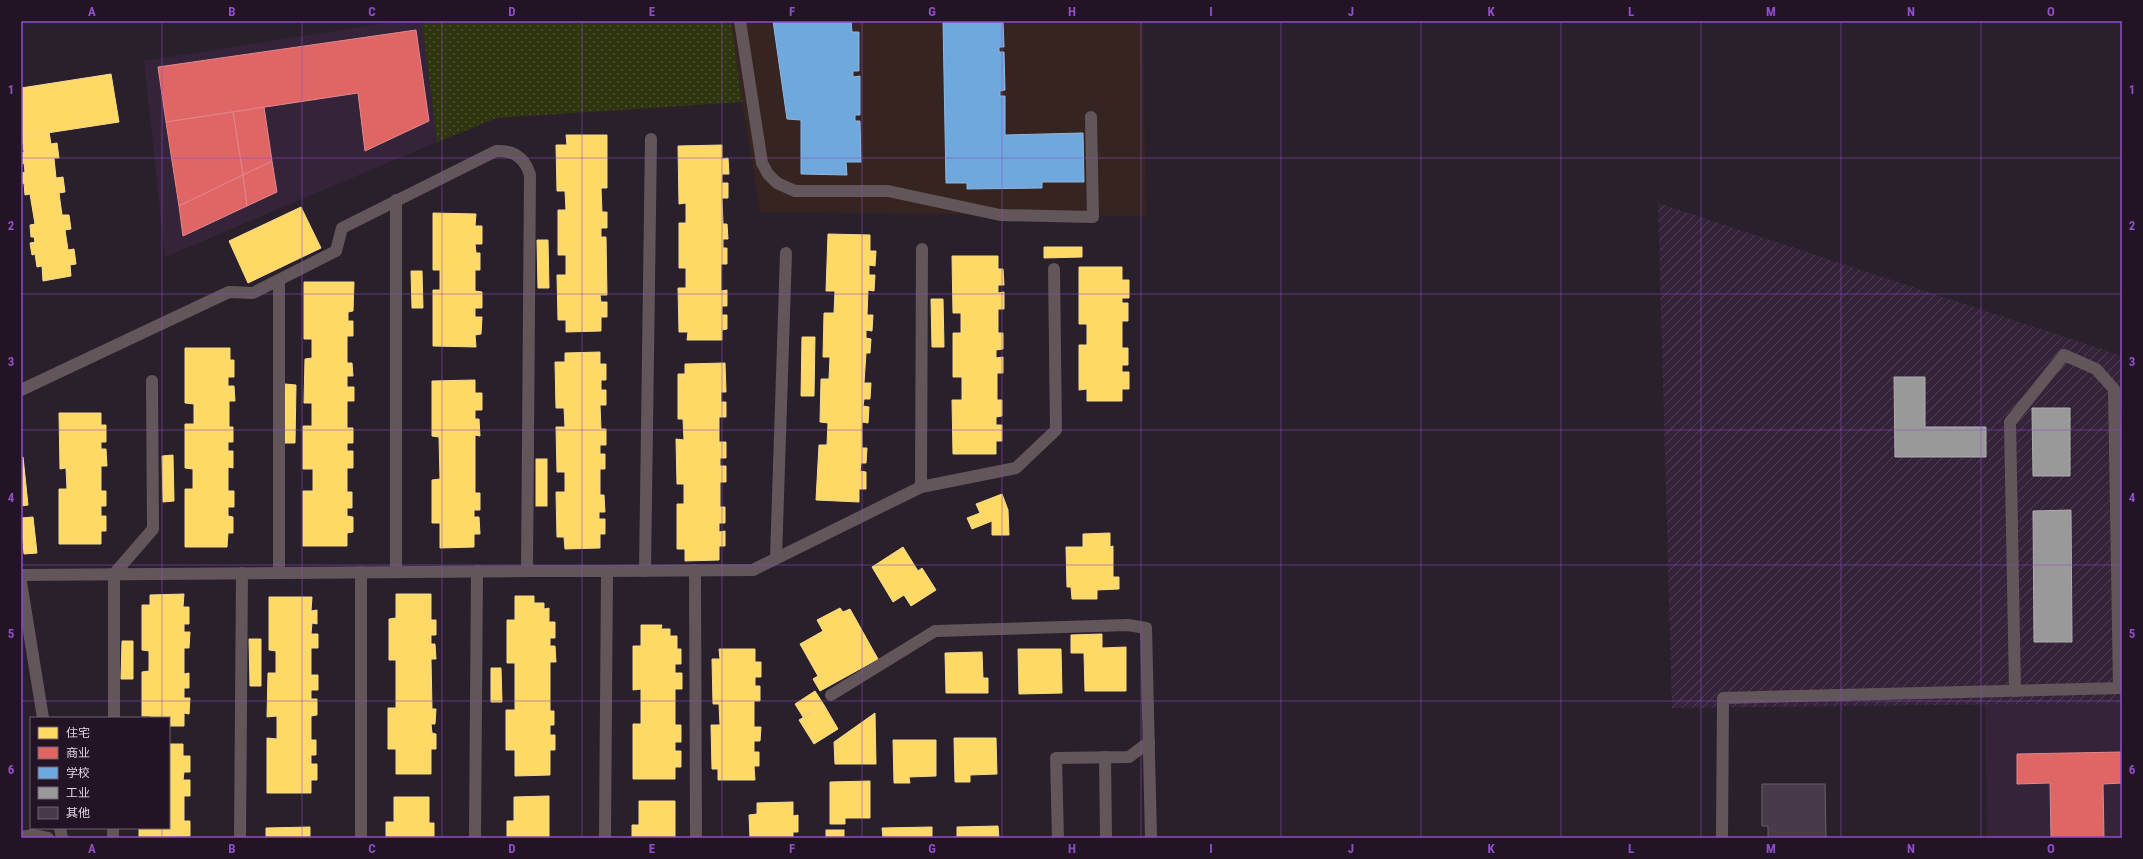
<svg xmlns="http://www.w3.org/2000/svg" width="2143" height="859" font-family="'Roboto Condensed','Noto Sans SC',sans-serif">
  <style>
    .built { fill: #35233a }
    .industrial { fill: url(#industrial-furrows) }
    .education { fill: #362421 }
    .grass { fill: url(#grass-dots) }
    .homes { fill: #ffd966; stroke: #f6d98c }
    .shops { fill: #e06666; stroke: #e1888c }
    .schools { fill: #6fa8dc; stroke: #92b6de }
    .industry { fill: #999; stroke: #afacb0 }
    .building { fill: #473b4a; stroke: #675f69 }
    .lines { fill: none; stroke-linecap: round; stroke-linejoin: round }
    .service { stroke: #62565a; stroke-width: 12 }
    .grid { fill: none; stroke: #904ec6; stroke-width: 1; stroke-opacity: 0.55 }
    .neatline { fill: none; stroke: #904ec6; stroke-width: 1.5 }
    .grid-label { font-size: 13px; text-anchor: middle; font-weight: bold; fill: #904ec6 }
  </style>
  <defs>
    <pattern id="industrial-furrows" width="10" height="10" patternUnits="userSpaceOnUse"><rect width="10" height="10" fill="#35233a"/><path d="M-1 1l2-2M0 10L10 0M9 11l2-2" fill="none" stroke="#524256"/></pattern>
    <pattern id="grass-dots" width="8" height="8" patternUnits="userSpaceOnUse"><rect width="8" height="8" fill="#2f360f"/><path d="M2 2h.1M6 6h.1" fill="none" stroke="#4d5232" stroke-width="1.8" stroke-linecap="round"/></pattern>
  </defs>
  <rect width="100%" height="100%" fill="#29202b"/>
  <g class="built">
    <path d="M 398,21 L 422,21 L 437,142 L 165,257 L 144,61 Z"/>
    <path d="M 1985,703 L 2122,703 L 2122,838 L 1987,838 Z"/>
  </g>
  <path class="industrial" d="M 1658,203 L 2122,356 L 2122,703 L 1672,708 Z"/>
  <path class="education" d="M 731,21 L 1143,21 L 1146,216 L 760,212 L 742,102 Z"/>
  <path class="grass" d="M 422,21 L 731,21 L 742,102 L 497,118 L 437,142 Z"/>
  <g class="homes">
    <path d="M 111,74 L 119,122 L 21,137 L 21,88 Z"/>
    <path d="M 49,132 L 51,144 L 57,143 L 59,158 L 54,158 L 56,178 L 63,177 L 65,192 L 59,193 L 62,215 L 69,215 L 71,229 L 65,230 L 68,250 L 74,249 L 76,264 L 70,265 L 71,276 L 43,281 L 42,266 L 37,267 L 35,254 L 32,255 L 30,243 L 35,242 L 34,237 L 31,237 L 30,225 L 35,224 L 30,194 L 25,195 L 24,183 L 21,184 L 21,173 L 25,172 L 24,163 L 21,164 L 21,153 L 24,152 L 22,137 Z"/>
    <path d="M 566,135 L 607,135 L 607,188 L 601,188 L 602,212 L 607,212 L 607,228 L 601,228 L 601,237 L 606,237 L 607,295 L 600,295 L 601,302 L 607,302 L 607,317 L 601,317 L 601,331 L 566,332 L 566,320 L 558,320 L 557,275 L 566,275 L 566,255 L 558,255 L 558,210 L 566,210 L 565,191 L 557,191 L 556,145 L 567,145 Z"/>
    <path d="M 722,145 L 722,159 L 728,158 L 729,174 L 722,174 L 722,183 L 728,183 L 728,198 L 722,198 L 723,224 L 727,224 L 728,239 L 723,239 L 723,248 L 727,248 L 727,264 L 721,264 L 721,291 L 727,290 L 727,306 L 722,306 L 722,315 L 727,315 L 727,329 L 722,330 L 722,340 L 687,340 L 688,332 L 679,332 L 678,288 L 686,288 L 686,268 L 679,268 L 679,223 L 686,223 L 686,203 L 679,204 L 678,146 Z"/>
    <path d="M 301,207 L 321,248 L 248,283 L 229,241 Z"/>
    <path d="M 433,213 L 476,214 L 475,226 L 482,226 L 482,244 L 475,244 L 476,253 L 480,253 L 480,270 L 475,270 L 475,291 L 482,292 L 482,308 L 475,308 L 475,317 L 482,317 L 481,334 L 475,335 L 476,347 L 433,346 L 433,290 L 440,290 L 440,270 L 433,270 Z"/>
    <path d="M 828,234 L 870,235 L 870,251 L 876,251 L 875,266 L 869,265 L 869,275 L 875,275 L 874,291 L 868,290 L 867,315 L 873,315 L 872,331 L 866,330 L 866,338 L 871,339 L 870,353 L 866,353 L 864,383 L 871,383 L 870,399 L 864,399 L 863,406 L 869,407 L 868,423 L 862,422 L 862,448 L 867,448 L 866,463 L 861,463 L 860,471 L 866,472 L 866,489 L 859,489 L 859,502 L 816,500 L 819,445 L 827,445 L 828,423 L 820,422 L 821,379 L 829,379 L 830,357 L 823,357 L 824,313 L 834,313 L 835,291 L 826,291 Z"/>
    <path d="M 537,240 L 548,240 L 549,288 L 538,288 Z"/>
    <path d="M 1044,247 L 1082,247 L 1082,257 L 1044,258 Z"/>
    <path d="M 952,256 L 998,256 L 998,269 L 1003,269 L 1004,285 L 998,285 L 998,293 L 1004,292 L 1004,309 L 998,309 L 998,333 L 1003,333 L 1003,349 L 996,350 L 996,358 L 1003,357 L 1003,373 L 997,373 L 997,400 L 1002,400 L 1002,416 L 996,417 L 996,425 L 1002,425 L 1002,441 L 996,441 L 996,454 L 953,454 L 952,400 L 962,400 L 962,377 L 953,377 L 953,333 L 961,333 L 961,313 L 953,313 Z"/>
    <path d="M 1079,267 L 1122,267 L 1122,280 L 1129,280 L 1129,298 L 1122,298 L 1122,303 L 1128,303 L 1128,321 L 1122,321 L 1122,348 L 1128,348 L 1128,365 L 1122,365 L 1122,372 L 1129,372 L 1129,389 L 1122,389 L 1122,401 L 1087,401 L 1087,389 L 1079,390 L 1079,345 L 1087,345 L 1087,324 L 1079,324 Z"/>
    <path d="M 411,271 L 422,271 L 423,308 L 412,308 Z"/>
    <path d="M 304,282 L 354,282 L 353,311 L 348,312 L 348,321 L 353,321 L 353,336 L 347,336 L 347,363 L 352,363 L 353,376 L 347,376 L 347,387 L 354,387 L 354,401 L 347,401 L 347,428 L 353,428 L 353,443 L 347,443 L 347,451 L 353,451 L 353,468 L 347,468 L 347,492 L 352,492 L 352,508 L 347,508 L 347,516 L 353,517 L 353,532 L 347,533 L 347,546 L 303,546 L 303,491 L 313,491 L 313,469 L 303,469 L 303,426 L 312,426 L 312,403 L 304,403 L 305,359 L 312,358 L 312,339 L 304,339 Z"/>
    <path d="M 931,299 L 943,299 L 944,347 L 932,347 Z"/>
    <path d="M 802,337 L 815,337 L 814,396 L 801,396 Z"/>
    <path d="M 185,348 L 230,348 L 230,360 L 234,360 L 234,377 L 228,377 L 228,386 L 234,386 L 235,401 L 229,401 L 229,427 L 233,427 L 233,442 L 228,442 L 228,451 L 233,451 L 233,468 L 228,467 L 228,491 L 234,491 L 234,507 L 228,507 L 228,516 L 233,517 L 233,533 L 228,533 L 227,547 L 185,547 L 185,489 L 193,489 L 193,469 L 185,468 L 185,424 L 194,424 L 194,404 L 185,403 Z"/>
    <path d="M 600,352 L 600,364 L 606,364 L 606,380 L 601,380 L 601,390 L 606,390 L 606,405 L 600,405 L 601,429 L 606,429 L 606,445 L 600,445 L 600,454 L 605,454 L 605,469 L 600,469 L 600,495 L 604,495 L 605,512 L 599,512 L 599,519 L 605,519 L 605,534 L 600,534 L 600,548 L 565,549 L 564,537 L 557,537 L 556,492 L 565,492 L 565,472 L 557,472 L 556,427 L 565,427 L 564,408 L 556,408 L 555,362 L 565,362 L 565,353 Z"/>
    <path d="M 725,363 L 726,392 L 721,392 L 721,402 L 726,402 L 726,417 L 719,417 L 719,442 L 726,442 L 726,458 L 720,458 L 720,466 L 726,466 L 726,482 L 720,482 L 720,507 L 725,507 L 725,523 L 719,523 L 719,532 L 725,531 L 725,546 L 719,546 L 719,560 L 685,561 L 685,549 L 677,549 L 677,504 L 684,504 L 684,484 L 677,484 L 676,439 L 684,440 L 683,419 L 678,419 L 678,374 L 685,374 L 685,364 Z"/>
    <path d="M 475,380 L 475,393 L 482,393 L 482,410 L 475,410 L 475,419 L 479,419 L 480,436 L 475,435 L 475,493 L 480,493 L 480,510 L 474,510 L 474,517 L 479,517 L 480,534 L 474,534 L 474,547 L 440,548 L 440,523 L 432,523 L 432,480 L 440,479 L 439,437 L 432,436 L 432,381 Z"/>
    <path d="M 285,384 L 296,385 L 295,443 L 285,443 Z"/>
    <path d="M 59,413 L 101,413 L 101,425 L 106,425 L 106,442 L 101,442 L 101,449 L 106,449 L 107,466 L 101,466 L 101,491 L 106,491 L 106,506 L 101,506 L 101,516 L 106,516 L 106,531 L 101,531 L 101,544 L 59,544 L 59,489 L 67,489 L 66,468 L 60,469 Z"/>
    <path d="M 173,455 L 174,501 L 163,502 L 162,456 Z"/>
    <path d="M 21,457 L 23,457 L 28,505 L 21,506 Z"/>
    <rect x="536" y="459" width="11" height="47"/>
    <path d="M 1002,494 L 1008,510 L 1009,535 L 992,535 L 992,521 L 972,529 L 967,518 L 980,513 L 976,504 Z"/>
    <path d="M 33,517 L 37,553 L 24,554 L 21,518 Z"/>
    <path d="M 1110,533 L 1110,547 L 1113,546 L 1113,577 L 1119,577 L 1119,589 L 1097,590 L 1097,599 L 1072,599 L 1071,587 L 1067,587 L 1066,547 L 1083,547 L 1083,534 Z"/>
    <path d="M 903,547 L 918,571 L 922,568 L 936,590 L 911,606 L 904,595 L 893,602 L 872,567 Z"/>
    <path d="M 184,594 L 183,607 L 189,607 L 189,624 L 184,624 L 184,632 L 190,632 L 189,648 L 184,648 L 184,674 L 189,673 L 189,688 L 184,688 L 184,698 L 190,698 L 189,714 L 184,713 L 184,726 L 169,726 L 169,718 L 150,718 L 151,716 L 142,716 L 142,672 L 149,671 L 149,651 L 142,650 L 142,605 L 150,605 L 150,595 Z"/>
    <path d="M 396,594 L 431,594 L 431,620 L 436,620 L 436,635 L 431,635 L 431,644 L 435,644 L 436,659 L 431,659 L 432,709 L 436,709 L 435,724 L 431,724 L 432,733 L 436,734 L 436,749 L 431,749 L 431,774 L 396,774 L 396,749 L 388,749 L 388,708 L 396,708 L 396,660 L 389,660 L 389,619 L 396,618 Z"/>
    <path d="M 515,596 L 534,596 L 534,603 L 544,603 L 544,609 L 549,608 L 549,622 L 555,622 L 555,638 L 550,638 L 550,646 L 555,646 L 556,662 L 550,662 L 550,711 L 554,711 L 554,725 L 550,725 L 550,735 L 555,735 L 555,750 L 550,750 L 550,775 L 515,776 L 515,750 L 506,750 L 506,710 L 515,710 L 515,663 L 507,663 L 507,620 L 515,620 Z"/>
    <path d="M 269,597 L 312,597 L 311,611 L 317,610 L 317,624 L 312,623 L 311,634 L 318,634 L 318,648 L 311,648 L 311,675 L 318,675 L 318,690 L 311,690 L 311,699 L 317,699 L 317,715 L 311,716 L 311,740 L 316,740 L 316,755 L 311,755 L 311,764 L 317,764 L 317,780 L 311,780 L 311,793 L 267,793 L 267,738 L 277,739 L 277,716 L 267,717 L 268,673 L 276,673 L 276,651 L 269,650 Z"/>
    <path d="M 840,608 L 843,612 L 850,609 L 878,659 L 820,691 L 813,679 L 818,676 L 800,644 L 823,631 L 817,620 Z"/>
    <path d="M 641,625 L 662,625 L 661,629 L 670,629 L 670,636 L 677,636 L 677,649 L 681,649 L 681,664 L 675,664 L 675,673 L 682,673 L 682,689 L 675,689 L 675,725 L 681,725 L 681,742 L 675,742 L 675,751 L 681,751 L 681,767 L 675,767 L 675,779 L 633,779 L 633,724 L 641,724 L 641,689 L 633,690 L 633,646 L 641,646 Z"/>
    <path d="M 1102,634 L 1102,648 L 1126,647 L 1126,691 L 1085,691 L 1084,653 L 1071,653 L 1071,635 Z"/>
    <path d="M 249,639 L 261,639 L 261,686 L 250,686 Z"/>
    <path d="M 122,641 L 133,641 L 133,679 L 121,679 Z"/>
    <path d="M 719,649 L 755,649 L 755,662 L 761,662 L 761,677 L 755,677 L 755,686 L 760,686 L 760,701 L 754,701 L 754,727 L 761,727 L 760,741 L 754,741 L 754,752 L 759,752 L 759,766 L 754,766 L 755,780 L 718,780 L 718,769 L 712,769 L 711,725 L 720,725 L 719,704 L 713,704 L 712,659 L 720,659 Z"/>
    <path d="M 1018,649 L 1061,649 L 1062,693 L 1019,694 Z"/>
    <path d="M 982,652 L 983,678 L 988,678 L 988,693 L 946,693 L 945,653 Z"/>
    <path d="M 491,668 L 501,668 L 502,702 L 491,702 Z"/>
    <path d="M 815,691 L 824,705 L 803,717 L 795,704 Z"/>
    <path d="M 824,705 L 838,729 L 814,744 L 799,720 Z"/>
    <path d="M 875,713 L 876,764 L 835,764 L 834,742 Z"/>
    <path d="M 954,738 L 996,738 L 997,774 L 970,775 L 970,782 L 955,782 Z"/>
    <path d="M 893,740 L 936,740 L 936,776 L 909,777 L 910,783 L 894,783 Z"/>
    <path d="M 169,744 L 183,744 L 183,756 L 190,756 L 190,772 L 184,772 L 183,780 L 190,780 L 190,796 L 184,796 L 184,821 L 190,821 L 190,836 L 139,838 L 139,828 L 169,828 Z"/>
    <path d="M 870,781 L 870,818 L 845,818 L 845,824 L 830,824 L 830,782 Z"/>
    <path d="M 549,796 L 549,838 L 507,838 L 507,821 L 514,821 L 514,797 Z"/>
    <path d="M 394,797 L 429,797 L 429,823 L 434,823 L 434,838 L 386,838 L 386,822 L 394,822 Z"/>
    <path d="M 639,801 L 675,801 L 675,838 L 632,838 L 632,825 L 639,825 Z"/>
    <path d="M 793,802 L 793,816 L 798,815 L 798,832 L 793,832 L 793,838 L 750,838 L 749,815 L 757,814 L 757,803 Z"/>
    <path d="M 998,826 L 999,838 L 947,838 L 957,837 L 957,827 Z"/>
    <path d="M 310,827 L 310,838 L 266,838 L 266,828 Z"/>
    <path d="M 932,827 L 932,838 L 883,838 L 882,828 Z"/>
    <rect x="826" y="830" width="18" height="8"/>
  </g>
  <g class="shops">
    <path d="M 416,30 L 429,121 L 365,151 L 358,93 L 166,122 L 158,67 Z"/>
    <path d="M 264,107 L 272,161 L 243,175 L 233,112 Z"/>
    <path d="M 233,112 L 243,175 L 179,206 L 166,122 Z"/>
    <path d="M 272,161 L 277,192 L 247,206 L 243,175 Z"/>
    <path d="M 243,175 L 247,206 L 183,236 L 179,206 Z"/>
    <path d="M 2122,752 L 2122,783 L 2103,784 L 2104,838 L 2051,838 L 2050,783 L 2017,784 L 2017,754 Z"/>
  </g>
  <g class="schools">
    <path d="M 773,21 L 851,21 L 852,32 L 859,32 L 859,71 L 853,71 L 853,77 L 860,76 L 860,115 L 855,115 L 855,121 L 860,121 L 861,162 L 846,162 L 847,175 L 801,174 L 801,120 L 787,119 Z"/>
    <path d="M 943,21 L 1003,21 L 1004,47 L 999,47 L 999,52 L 1004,52 L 1005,90 L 1000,91 L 1000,96 L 1005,96 L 1005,135 L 1083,133 L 1084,182 L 1042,182 L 1042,188 L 967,189 L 967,183 L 946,183 Z"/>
  </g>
  <g class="industry">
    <path d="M 1894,377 L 1925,377 L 1925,427 L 1986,427 L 1986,457 L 1895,457 Z"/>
    <path d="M 2032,408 L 2070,408 L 2070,476 L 2033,476 Z"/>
    <path d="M 2071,510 L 2072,642 L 2034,642 L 2033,511 Z"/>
  </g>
  <path class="building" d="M 1762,784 L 1825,784 L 1826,838 L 1768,838 L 1768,826 L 1762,826 Z"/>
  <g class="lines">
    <g class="service">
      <path d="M 740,21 L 762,163 L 768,174 L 777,183 L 795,191 L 888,191 L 1000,215 L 1093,217 L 1091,117"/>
      <path d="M 21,390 L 229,292 L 253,293 L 336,251 L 342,228 L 496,151 C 514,150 525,158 530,175 L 527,571 L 21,575"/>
      <path d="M 921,487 L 922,249"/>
      <path d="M 776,558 L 786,253"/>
      <path d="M 695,570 L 696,838"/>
      <path d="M 527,571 L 607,571 L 605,838"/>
      <path d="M 607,571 L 753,570 L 921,487 L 1016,468 L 1056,430 L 1054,269"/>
      <path d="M 645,571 L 651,139"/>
      <path d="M 361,572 L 361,838"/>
      <path d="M 396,572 L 396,200"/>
      <path d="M 279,573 L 279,280"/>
      <path d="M 21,582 L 43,718"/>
      <path d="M 2015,691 L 2010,422 L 2064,355 L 2096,369 L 2114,389 L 2119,688"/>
      <path d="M 831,695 L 935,631 L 1128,625 L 1146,628 L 1151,838"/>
      <path d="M 114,718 L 114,574 L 153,529 L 152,381"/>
      <path d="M 1105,757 L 1106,838"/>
      <path d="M 60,828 L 62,838"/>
      <path d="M 21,837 L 33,835 L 48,838"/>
      <path d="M 113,838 L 113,828"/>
      <path d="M 240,838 L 242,573"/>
      <path d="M 475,838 L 477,571"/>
      <path d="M 1058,838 L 1056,758 L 1129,757 L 1149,742"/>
      <path d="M 1722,838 L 1723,698 L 2122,688"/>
    </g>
  </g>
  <path class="grid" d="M 162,21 L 162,718M 302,21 L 302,838M 442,21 L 442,838M 582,21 L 582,838M 722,21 L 722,838M 862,21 L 862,838M 1002,21 L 1002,838M 1141,21 L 1141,838M 1281,21 L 1281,838M 1421,21 L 1421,838M 1561,21 L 1561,838M 1701,21 L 1701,838M 1841,21 L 1841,838M 1981,21 L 1981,838M 21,158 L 2122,158M 21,294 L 2122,294M 21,430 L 2122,430M 21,565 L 2122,565M 21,701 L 2122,701M 162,828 L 162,838"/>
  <rect width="2143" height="859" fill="none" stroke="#221325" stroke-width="44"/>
  <rect x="30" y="717" width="140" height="112" fill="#221325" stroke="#6f6271"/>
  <rect x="38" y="727" width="20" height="12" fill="#ffd966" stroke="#6f6271"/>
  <text x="66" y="737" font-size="12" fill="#e2d8e4">住宅</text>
  <rect x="38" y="747" width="20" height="12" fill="#e06666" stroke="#6f6271"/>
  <text x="66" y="757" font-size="12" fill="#e2d8e4">商业</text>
  <rect x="38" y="767" width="20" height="12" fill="#6fa8dc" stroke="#6f6271"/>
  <text x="66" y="777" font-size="12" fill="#e2d8e4">学校</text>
  <rect x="38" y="787" width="20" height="12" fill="#999999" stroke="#6f6271"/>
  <text x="66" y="797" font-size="12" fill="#e2d8e4">工业</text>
  <rect x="38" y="807" width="20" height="12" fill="#473b4a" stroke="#6f6271"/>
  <text x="66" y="817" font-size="12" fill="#e2d8e4">其他</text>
  <rect x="22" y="22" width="2099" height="815" class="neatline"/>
  <g class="grid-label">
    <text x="92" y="16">A</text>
    <text x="232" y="16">B</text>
    <text x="372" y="16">C</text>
    <text x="512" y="16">D</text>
    <text x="652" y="16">E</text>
    <text x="792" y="16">F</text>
    <text x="932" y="16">G</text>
    <text x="1072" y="16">H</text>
    <text x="1211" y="16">I</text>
    <text x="1351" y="16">J</text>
    <text x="1491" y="16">K</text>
    <text x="1631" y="16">L</text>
    <text x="1771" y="16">M</text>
    <text x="1911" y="16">N</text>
    <text x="2051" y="16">O</text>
    <text x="11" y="94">1</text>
    <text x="2132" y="94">1</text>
    <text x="11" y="230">2</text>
    <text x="2132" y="230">2</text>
    <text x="11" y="366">3</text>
    <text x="2132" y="366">3</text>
    <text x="11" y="502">4</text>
    <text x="2132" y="502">4</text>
    <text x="11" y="638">5</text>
    <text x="2132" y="638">5</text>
    <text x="11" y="774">6</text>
    <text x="2132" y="774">6</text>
    <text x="92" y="853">A</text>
    <text x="232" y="853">B</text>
    <text x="372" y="853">C</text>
    <text x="512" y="853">D</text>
    <text x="652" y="853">E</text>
    <text x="792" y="853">F</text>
    <text x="932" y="853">G</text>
    <text x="1072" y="853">H</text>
    <text x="1211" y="853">I</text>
    <text x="1351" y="853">J</text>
    <text x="1491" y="853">K</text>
    <text x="1631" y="853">L</text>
    <text x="1771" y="853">M</text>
    <text x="1911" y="853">N</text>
    <text x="2051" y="853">O</text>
  </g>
</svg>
